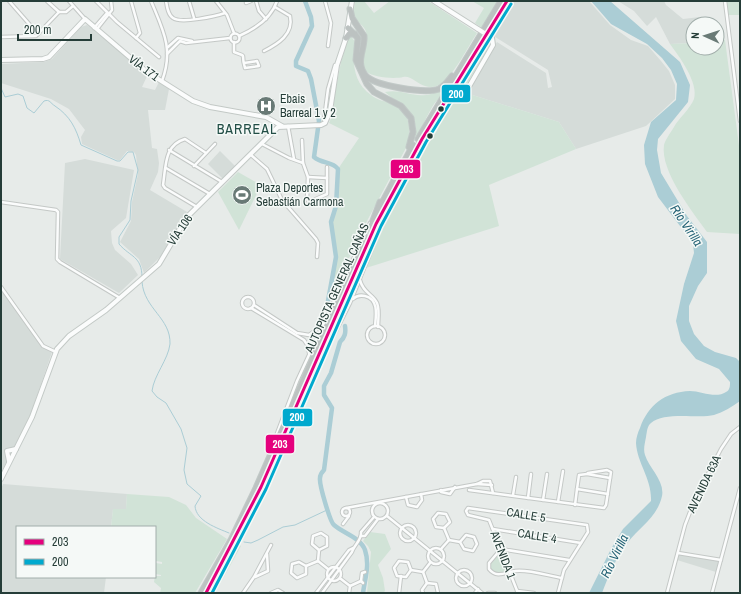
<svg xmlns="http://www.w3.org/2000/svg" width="741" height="594" font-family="'Archivo Narrow',sans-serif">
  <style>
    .built { fill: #d5dcd9 }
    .green { fill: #d1e3d7 }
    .water { fill: #abcdd5 }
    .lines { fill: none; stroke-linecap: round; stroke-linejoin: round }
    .stream { stroke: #abcdd5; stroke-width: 1 }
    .river { stroke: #abcdd5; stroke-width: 4.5 }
    .street-casing { stroke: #c4c8c6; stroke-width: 4.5 }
    .secondary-casing { stroke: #c3c9c6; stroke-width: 6 }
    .highway-casing { stroke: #c2cac8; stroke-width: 7 }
    .street { stroke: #fbfcfc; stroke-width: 2.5 }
    .secondary { stroke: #fbfcfc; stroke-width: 4 }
    .highway { stroke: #bcc2c1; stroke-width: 5 }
    .secondary-bridge-casing { stroke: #c3c9c6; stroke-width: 6; stroke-linecap: butt }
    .secondary-bridge { stroke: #fbfcfc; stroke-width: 4 }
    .bus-1-casing { stroke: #f5f9f7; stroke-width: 6 }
    .bus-2-casing { stroke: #f5f9f7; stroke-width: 6 }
    .bus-1 { stroke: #e5007d; stroke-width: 3 }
    .bus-2 { stroke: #00a9ce; stroke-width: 3 }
    .bus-dot { fill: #253d38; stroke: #f5f9f7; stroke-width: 1.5 }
    .labels { text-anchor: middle; stroke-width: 3; stroke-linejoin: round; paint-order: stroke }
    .street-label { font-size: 12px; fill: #253d38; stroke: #f5f9f7 }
    .poi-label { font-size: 12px; fill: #253d38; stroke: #f5f9f7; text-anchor: start }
    .water-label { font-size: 13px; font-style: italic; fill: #236275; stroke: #f5f9f7 }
    .quarter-label { font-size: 14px; letter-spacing: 1px; fill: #224e46; stroke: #f5f9f7 }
    .line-badge { stroke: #f5f9f7; stroke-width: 1.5 }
    .badge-label { font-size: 11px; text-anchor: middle; font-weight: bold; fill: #fff }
  </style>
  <rect width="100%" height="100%" fill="#e7ebe9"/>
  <g class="built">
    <path d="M 513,1 L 589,1 L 610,25 L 631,40 L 648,46 L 661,61 L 669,71 L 675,85 L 675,99 L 646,126 L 576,149 L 559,122 L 466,93 L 497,42 L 546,73 L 548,88 L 552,87 L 548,70 L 492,35 Z"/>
    <path d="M 618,1 L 664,1 L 666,5 L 683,19 L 700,17 L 701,24 L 693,24 L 693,43 L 670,44 L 656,17 L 647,26 L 634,11 Z"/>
    <path d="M 87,25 L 148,74 L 142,87 L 155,90 L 159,82 L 169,89 L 165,110 L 148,110 L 152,148 L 157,149 L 159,163 L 158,172 L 150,190 L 187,212 L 160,257 L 144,273 L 139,259 L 120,242 L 131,221 L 132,202 L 138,174 L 136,155 L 134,152 L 127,151 L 120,160 L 117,160 L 82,144 L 81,137 L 85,130 L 69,109 L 51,99 L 1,83 L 1,64 L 44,62 L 52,59 L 81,27 Z"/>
    <path d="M 220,151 L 236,167 L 223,179 L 208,164 Z"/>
    <path d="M 85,159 L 134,170 L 126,218 L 111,231 L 112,243 L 115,250 L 131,264 L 138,275 L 119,293 L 60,259 L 65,163 Z"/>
    <path d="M 1,288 L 42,347 L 52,352 L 29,419 L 1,472 Z"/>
    <path d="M 3,484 L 127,494 L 126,509 L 113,509 L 111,527 L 17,527 L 17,577 L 106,577 L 104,593 L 1,593 L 1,489 Z"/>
    <path d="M 679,554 L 719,561 L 716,572 L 677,560 Z"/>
  </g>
  <g class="green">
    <path d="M 355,1 L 364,1 L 374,13 L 390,1 L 428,1 L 477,33 C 469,45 453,76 442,83 C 437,87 431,88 425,86 C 417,84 411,75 403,77 C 396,79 372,78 366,71 C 357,59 370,45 366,32 C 364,25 357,22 353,16 Z"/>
    <path d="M 472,1 L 499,1 L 482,28 L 475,23 L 484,8 Z"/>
    <path d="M 726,1 L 740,1 L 740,15 L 728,15 Z"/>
    <path d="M 351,36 L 355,42 C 352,61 353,83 371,95 C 377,100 384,101 391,103 C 411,109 411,130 407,146 L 368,219 L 328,301 L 336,257 L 331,222 L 336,206 L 338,169 L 359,138 L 329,123 L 334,112 L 334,98 L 341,62 L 348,39 Z"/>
    <path d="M 486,39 L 490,40 L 491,43 L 465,87 L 461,87 L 460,83 Z"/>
    <path d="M 725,40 L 740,153 L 740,234 L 707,232 C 692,211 660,171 664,145 C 665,140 671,132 674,127 C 679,118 690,109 694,99 C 699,83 679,56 670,44 L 693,43 L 693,48 L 717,48 L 717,41 Z"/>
    <path d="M 445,88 C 442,97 435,101 431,109 C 425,119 421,130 415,140 C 419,108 404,109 385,92 C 408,88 417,104 445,88 Z"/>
    <path d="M 466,93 L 559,122 L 576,149 L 489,185 L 499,226 L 366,268 C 380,229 398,189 420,154 C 424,147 431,142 435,134 C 444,120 445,94 466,93 Z"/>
    <path d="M 238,172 L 261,185 L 239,230 L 218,192 Z"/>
    <path d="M 127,494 L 169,497 L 186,505 L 196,518 L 227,539 L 195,593 L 160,593 L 161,588 L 154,582 L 155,576 L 161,576 L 161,575 L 155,574 L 156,563 L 162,564 L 162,562 L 156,561 L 155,527 L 111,527 L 113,509 L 126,509 Z"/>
    <path d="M 370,532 L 385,534 L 391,549 L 378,565 L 383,578 L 385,591 L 383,593 L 367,593 L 371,552 L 368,546 L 363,541 Z"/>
    <path d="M 236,543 L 241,546 L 215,593 L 213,593 L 219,574 Z"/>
    <path d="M 498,553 L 501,554 L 507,570 L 504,574 L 493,572 C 486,565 493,559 498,553 Z"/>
  </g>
  <path class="water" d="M 591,1 L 610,1 L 680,62 L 690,85 L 688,102 L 658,139 L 657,150 L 661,173 L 687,216 L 707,242 L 707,273 L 698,286 L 689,306 L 689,321 L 694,334 L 704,346 L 715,352 L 736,358 L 740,362 L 740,401 C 732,407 723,412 714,415 C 699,419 664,411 651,423 C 647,426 647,432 646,437 C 645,443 643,449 645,455 C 649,468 665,481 662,496 C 658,516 640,527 628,542 C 616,557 609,575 602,593 L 589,593 L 611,549 L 623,529 L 651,501 C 652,479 637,463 636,443 C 636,438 638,432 640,428 C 648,405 665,392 690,391 C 701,391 716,399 726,392 C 730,390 730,386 730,382 L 719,369 L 696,359 L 681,341 L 676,321 L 684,284 L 694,253 L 693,243 L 658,197 L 645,164 L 644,145 L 651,122 L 676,100 L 677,84 L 671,70 L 662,58 L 647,44 L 611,24 Z"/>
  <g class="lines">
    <g class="stream">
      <path d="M 1,88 L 5,97 L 18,94 L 23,96 L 27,108 L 34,113 L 44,101 C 50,99 50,103 55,106 C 70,116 76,128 81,145 L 117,161 L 120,161 L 128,152 L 133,152 L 138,170 L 131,201 L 130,220 L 119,237 L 119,244 C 130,257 142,256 142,277"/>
      <path d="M 142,282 C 144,309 171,318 170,344 C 168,360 154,375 152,391 L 157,397 L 166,403 L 181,429 L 187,448 L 184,470 L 187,484 L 201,496 L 195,506 C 196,521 217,528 229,533"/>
      <path d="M 244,542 L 251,543 L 258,540 L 283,527 L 295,525 L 327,510"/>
    </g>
    <g class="river">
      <path d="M 305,1 L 311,17 L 312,26 L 296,61 L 296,66 L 308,71 L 311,79 L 319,121 L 314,157 C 322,164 332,161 338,169 L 336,206 L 331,222 L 336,257 L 328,301"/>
      <path d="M 345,326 C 346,333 345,337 340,342 L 331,373 L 324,386 L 324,395 L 332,408 L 324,470 C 322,472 320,476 320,478 C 319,484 330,522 334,525 C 343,533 361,538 365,550 C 370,565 365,578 363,593"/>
    </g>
    <defs>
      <g id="street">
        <path d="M 9,1 L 38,34"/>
        <path d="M 69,1 L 85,19"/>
        <path d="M 96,1 L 117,22 L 159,57"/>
        <path d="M 131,1 L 140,33 L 136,38"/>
        <path d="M 151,1 C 163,30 174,49 162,81"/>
        <path d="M 166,1 C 167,7 168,15 173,18 C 181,24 216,16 225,13"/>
        <path d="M 189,1 L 194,18"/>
        <path d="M 216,1 L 227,15 L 234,33"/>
        <path d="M 256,1 L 259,11 L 266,19"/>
        <path d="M 325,1 L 331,23 L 328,46"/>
        <path d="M 725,1 L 740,121"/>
        <path d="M 246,3 L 251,1"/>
        <path d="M 59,12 L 66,12 L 73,6"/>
        <path d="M 94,28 L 107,13"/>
        <path d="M 97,29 L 112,10 L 111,1"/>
        <circle cx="235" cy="38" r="4.5"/>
        <path d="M 239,36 C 255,29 271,19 277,1"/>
        <path d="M 1,37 L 36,36 L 59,12 L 47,1"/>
        <path d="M 234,42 L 234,52 L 242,55 L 243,56 C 243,60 244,65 245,68 L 259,66 L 257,61 L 244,63"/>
        <path d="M 168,47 L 178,38 L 192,41"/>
        <path d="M 264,51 C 278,44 294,34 290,16 L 275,7"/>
        <path d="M 167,54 L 180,41 L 186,43 L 230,38"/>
        <path d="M 324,120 L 328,89 L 335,65"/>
        <path d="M 288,126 L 294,159"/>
        <path d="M 302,140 L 303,163"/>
        <path d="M 262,144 L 289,158 L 303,163 L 308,177 L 307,199 L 309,202 L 327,194 L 327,167"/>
        <path d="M 169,150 L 222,182"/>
        <path d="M 251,155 L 267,169 L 282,200 L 316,239 L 318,243 L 317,257"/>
        <path d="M 194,166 L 215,144"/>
        <path d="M 166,168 L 210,194"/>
        <path d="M 308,177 L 327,178"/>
        <path d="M 1,202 L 56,210 L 58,212 L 57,259 L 60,262 L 120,298"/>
        <path d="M 197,207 L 165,188 L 163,185 C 166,166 164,145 185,139 L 206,153"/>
        <path d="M 360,280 C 363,293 373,294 377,303 C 380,310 378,320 378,327"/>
        <path d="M 1,287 L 43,346 L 56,352"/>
        <circle cx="248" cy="303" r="6"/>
        <path d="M 353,299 C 356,296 360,295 365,296 C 379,299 376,316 375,326"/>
        <path d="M 254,305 L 297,333 L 309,335 L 320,327"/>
        <path d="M 251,308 L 304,340 L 308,346 L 309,353"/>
        <circle cx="376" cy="335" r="9"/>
        <path d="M 299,405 L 350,303 L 391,202 L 425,139"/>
        <path d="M 276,436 L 297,381 L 370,223"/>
        <path d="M 587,474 L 579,475 L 577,489 L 608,494"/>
        <path d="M 587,474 L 610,478"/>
        <path d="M 477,484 L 492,485"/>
        <path d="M 441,490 L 441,492 L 450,494 L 455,487"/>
        <path d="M 469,490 L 604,508 L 606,505 L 611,472 L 607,470 L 588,473"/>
        <path d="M 513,495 L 516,477"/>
        <path d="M 406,497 L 408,505 L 417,507 L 422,500 L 421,494"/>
        <path d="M 528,498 L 531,474"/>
        <path d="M 543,500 L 547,474"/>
        <path d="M 558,502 L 563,471"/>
        <circle cx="380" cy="511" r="8"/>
        <path d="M 575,505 L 577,489"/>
        <circle cx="346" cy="512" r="4"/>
        <path d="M 346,508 L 477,484 L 483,481 L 490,481 L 493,493"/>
        <path d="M 438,513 L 446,514 L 450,522 L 444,528 L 436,527 L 433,519 Z"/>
        <path d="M 387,516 L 482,593"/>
        <path d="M 343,524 L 349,516"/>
        <circle cx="408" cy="533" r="8"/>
        <path d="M 444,528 L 449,540"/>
        <path d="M 493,529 L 581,543"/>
        <path d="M 321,533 L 327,537 L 327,546 L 319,550 L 312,544 L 313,536 Z"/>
        <path d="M 466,535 L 474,537 L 477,544 L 473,551 L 464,549 L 460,542 Z"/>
        <path d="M 361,536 L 365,536 L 378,519"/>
        <circle cx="436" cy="556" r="8"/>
        <path d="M 441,549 L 449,540 L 460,542"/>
        <path d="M 678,553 L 721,560"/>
        <path d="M 318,561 L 319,550"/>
        <path d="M 399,561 L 408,562 L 411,570 L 406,577 L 397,576 L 394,568 Z"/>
        <path d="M 299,562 L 306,566 L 306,574 L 297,578 L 291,573 L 292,564 Z"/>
        <path d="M 306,566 L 318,561 L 328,569"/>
        <circle cx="334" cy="574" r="7"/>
        <path d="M 411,570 L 423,572 L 430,563"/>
        <circle cx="464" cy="578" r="8"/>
        <path d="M 423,572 L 427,583"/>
        <path d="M 255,577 L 268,571 L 267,554"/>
        <path d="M 562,578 C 549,576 528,569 515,571 C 506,572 497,579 489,569 L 489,563 L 501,549 L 569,560"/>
        <path d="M 341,579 L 350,586 L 349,593"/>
        <path d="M 363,583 L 361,581 L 362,573 L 365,572"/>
        <path d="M 350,586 L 361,581"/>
        <path d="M 517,591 L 534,593"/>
        <path d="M 243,593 L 254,577 L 271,545"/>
        <path d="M 271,593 L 278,590 L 283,593"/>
        <path d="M 316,593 L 349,550 L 353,548"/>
        <path d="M 322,593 L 352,552 C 354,545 362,540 361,532 L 374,517"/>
        <path d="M 399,593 L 401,576"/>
        <path d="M 423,593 L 422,590 L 427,583 L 436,584 L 438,593"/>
        <path d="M 475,593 L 478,589"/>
        <path d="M 488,593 L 495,593"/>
        <path d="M 518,593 L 489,520 L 468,515 L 466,511 L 468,508 L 587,525 L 588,532 L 564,570 L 558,593"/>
        <path d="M 667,593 L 685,525 L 695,499 L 721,449 L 731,434 L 740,427"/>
        <path d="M 712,593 L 740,488"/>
      </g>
      <g id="secondary">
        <path d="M 434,1 L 478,29"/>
        <path d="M 1,60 L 43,59 L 49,57 L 85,19 L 147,72 L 193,101 L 210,107 L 266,117 L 282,126"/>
        <path d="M 459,80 L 458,86 L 465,90"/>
        <path d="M 444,106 L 454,94 L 467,90 L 493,45 L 492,38"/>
        <path d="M 9,461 L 7,451 L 16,449"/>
        <path d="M 1,479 L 32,417 L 57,349 L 69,336 L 106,310 L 159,264 L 187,217 L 278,127 L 321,125 L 325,123 L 330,111 L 337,65 L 346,38 L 352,1"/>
      </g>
      <g id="highway">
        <path d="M 350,9 L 352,18 L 364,36 C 365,50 355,61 365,75 C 374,86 425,94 439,89 C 445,86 448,81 452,76"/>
        <path d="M 348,28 L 358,38 L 356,60 L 367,84 L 374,92 L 401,106 L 411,118 L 413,132 L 409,147"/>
        <path d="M 346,38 L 349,34 L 355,34"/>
        <path d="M 418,139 L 501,1"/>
        <path d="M 401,168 L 413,145"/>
        <path d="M 381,205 L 397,175"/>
        <path d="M 371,226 L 380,202"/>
        <path d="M 201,593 L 231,540 L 256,488 L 366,238"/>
        <path d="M 206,593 L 234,542 L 261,487 L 376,224 C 414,147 461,75 507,1"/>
        <path d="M 212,593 L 215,580"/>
      </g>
    </defs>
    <use href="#street" class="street-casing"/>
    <use href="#secondary" class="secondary-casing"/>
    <use href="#highway" class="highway-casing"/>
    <use href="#street" class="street"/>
    <use href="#secondary" class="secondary"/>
    <use href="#highway" class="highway"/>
    <defs>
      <path id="secondary-bridge" d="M 478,29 L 492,38"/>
    </defs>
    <use href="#secondary-bridge" class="secondary-bridge-casing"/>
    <use href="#secondary-bridge" class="secondary-bridge"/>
    <defs>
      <path id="bus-1" d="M 206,593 L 261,487 L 376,224 L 422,139 L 507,1"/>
      <path id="bus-2" d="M 212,593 L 266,489 L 381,226 L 426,142 L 511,4"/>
    </defs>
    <use href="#bus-1" class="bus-1-casing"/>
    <use href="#bus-2" class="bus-2-casing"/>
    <use href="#bus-1" class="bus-1"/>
    <use href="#bus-2" class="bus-2"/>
  </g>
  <defs>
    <symbol id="hospital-disc" viewBox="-11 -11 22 22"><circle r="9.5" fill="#697a76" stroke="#f5f9f7"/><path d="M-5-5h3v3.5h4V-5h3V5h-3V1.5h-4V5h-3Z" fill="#fff"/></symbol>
    <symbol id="stadium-disc" viewBox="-11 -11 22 22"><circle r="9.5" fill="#697a76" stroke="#f5f9f7"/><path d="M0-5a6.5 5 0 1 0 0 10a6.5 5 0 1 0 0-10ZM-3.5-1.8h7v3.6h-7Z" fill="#fff"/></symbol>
  </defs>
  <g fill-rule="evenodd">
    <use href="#hospital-disc" x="255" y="95" width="22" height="22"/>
    <use href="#stadium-disc" x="231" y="184" width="22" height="22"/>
  </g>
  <g class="bus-dot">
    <circle cx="441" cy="109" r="3.5"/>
    <circle cx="430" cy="136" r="3.5"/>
  </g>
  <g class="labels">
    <g class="street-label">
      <text transform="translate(144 68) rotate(37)" y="4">VÍA 171</text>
      <text transform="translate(180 230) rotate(-56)" y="4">VÍA 106</text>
      <text transform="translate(337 288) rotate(-66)" y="4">AUTOPISTA GENERAL CAÑAS</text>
      <text transform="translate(704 484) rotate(-64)" y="4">AVENIDA 63A</text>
      <text transform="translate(526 515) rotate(9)" y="4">CALLE 5</text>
      <text transform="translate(537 536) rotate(9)" y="4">CALLE 4</text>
      <text transform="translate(503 555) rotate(69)" y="4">AVENIDA 1</text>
    </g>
    <g class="poi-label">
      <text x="280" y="103">Ebais<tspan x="280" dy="14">Barreal 1 y 2</tspan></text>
      <text x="256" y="192">Plaza Deportes<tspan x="256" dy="14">Sebastián Carmona</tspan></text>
    </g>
    <g class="water-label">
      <text transform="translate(687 225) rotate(56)" y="5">Río Virilla</text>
      <text transform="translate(614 556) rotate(-64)" y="5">Río Virilla</text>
    </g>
    <g class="quarter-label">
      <text x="247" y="134">BARREAL</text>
    </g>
  </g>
  <g class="line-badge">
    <rect x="441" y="84" width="30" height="19" rx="4" fill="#00a9ce"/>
    <rect x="390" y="159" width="31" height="20" rx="4" fill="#e5007d"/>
    <rect x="282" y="408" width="31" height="19" rx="4" fill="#00a9ce"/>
    <rect x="265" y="434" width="30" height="20" rx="4" fill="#e5007d"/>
  </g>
  <g class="badge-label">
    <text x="456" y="98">200</text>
    <text x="406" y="173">203</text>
    <text x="297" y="421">200</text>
    <text x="280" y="448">203</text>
  </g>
  <rect width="741" height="594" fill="none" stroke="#253d38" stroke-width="4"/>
  <rect x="16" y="526" width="140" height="52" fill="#f5f9f7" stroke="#a2aeab"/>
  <rect x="24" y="539" width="20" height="6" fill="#e5007d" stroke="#a2aeab"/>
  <text x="52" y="546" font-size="12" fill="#253d38">203</text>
  <rect x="24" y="559" width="20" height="6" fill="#00a9ce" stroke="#a2aeab"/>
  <text x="52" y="566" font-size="12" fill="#253d38">200</text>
  <g transform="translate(705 36) rotate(273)"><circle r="19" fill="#f5f9f7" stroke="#a2aeab"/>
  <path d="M0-3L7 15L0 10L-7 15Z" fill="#697a76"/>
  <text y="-6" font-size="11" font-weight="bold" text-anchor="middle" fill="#253d38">N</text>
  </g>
  <path d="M18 34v6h73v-6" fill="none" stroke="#253d38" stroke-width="2"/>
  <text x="24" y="34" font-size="12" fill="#253d38" stroke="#f5f9f7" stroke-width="3" paint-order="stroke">200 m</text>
</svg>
